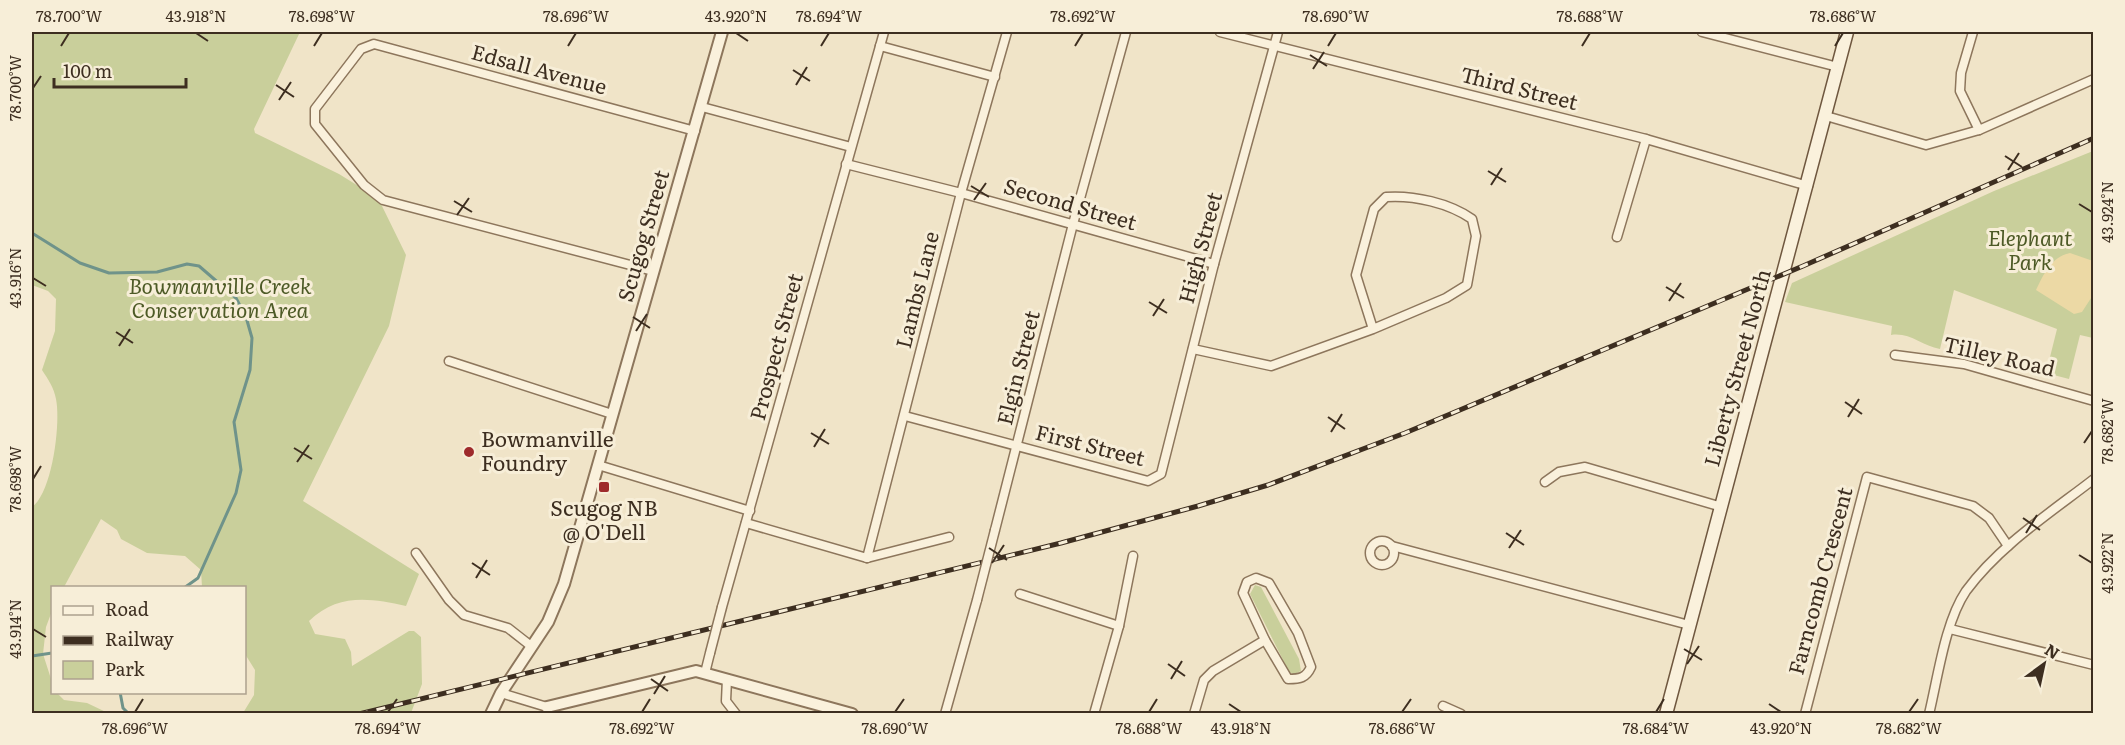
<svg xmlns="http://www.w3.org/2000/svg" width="2125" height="745" font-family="Literata,serif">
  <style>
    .green { fill: #c9cf9b }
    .sand { fill: #ecd9a5 }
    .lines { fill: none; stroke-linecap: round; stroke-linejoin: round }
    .stream { stroke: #6f938a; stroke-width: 3 }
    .minor-casing { stroke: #8d765c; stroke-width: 11 }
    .tertiary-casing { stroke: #8d765c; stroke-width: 14 }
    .secondary-casing { stroke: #6f573f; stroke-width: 15 }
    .minor { stroke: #faf1dc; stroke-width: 8 }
    .tertiary { stroke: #faf1dc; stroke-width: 10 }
    .secondary { stroke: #faf1dc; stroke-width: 12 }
    .rail-casing { stroke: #3d2e20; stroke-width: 5 }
    .rail { stroke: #f7eed8; stroke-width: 3; stroke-dasharray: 9; stroke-linecap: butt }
    .minor-bridge-casing { stroke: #8d765c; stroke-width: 11; stroke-linecap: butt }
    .minor-bridge { stroke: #faf1dc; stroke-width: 8 }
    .ticks { fill: none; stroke: #3d2e20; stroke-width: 2 }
    .poi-dot { fill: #9e2a2b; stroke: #f7eed8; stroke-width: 2 }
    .labels { text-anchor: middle; stroke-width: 6; stroke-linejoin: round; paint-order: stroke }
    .street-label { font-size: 21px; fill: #3d2e20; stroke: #f7eed8 }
    .park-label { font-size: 21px; font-style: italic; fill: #4d5a26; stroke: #f7eed8 }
    .poi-label { font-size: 21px; fill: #3d2e20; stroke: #f7eed8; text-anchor: start }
    .neatline { fill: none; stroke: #3d2e20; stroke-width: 2 }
    .ticks-label { font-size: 15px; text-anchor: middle; fill: #3d2e20 }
  </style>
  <rect width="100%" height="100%" fill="#f0e4c8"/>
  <g class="green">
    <path d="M 48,32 L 300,32 L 254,129 L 255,133 L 339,174 L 368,192 L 381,204 L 406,255 L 389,326 L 303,501 L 419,574 L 406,606 C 370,598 338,593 309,621 L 315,634 L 345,639 L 351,652 L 352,666 L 409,631 L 414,631 L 421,637 L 422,684 L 411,713 L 243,713 L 254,695 L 255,670 L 245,654 L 244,588 L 202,587 L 201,570 L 185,556 L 147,553 L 121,539 L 117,530 L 101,519 L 64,587 L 52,588 L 52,611 L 46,627 L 43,654 L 52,682 L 52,692 L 57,693 L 64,700 L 87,703 L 108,713 L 32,713 L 32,507 C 52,493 61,424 56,399 C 54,388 48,379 42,370 L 55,331 L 56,299 L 48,291 L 32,285 L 32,33 Z"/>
    <path d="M 2093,151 L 2093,338 L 2080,335 L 2069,379 L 2046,373 L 2057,329 L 1954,290 L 1940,349 C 1922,346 1910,332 1891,335 L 1892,326 L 1785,302 L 1792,283 L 1994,191 Z"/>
    <path d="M 1255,585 L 1261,587 L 1299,659 L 1301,671 L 1294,674 L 1289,672 L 1250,594 Z"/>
  </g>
  <path class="sand" d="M 2070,253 L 2093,261 L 2093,295 L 2082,312 L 2074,314 L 2036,290 C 2044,274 2051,257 2070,253 Z"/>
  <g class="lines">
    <g class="stream">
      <path d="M 32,233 L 80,263 L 109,273 L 157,272 L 187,264 L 199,266 L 236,298 L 246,317 L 252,338 L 250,370 L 234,422 L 241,470 L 236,493 L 198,578 L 184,588"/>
      <path d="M 32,656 L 52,653"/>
      <path d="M 120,692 L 123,708 L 129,714"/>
    </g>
    <defs>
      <g id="minor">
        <path d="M 1220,32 L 1646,139 L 1808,186"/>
        <path d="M 1702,32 L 1838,67"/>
        <path d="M 1973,32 L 1961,73 L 1960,91 L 1979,130"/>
        <path d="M 880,46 L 995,77"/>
        <path d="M 702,107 L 851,147"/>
        <path d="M 1826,116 L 1926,145 L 1979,130 L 2094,79"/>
        <path d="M 846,164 L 961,193 L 1214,264"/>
        <path d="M 1617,237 L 1646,139"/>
        <path d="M 653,271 L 383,200 L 364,185 L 315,124 L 315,109 L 361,49 L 374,44 L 695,131"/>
        <path d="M 1193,349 L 1271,366 L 1373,329 L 1446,298 L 1467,285 L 1476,236 L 1472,219 C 1449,203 1414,195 1386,197 L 1374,209 L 1356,275 L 1373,329"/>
        <path d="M 1895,355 L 1964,364 L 2094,401"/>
        <path d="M 449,361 L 612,414"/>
        <path d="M 905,416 L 1148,481 L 1161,474 L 1214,264 L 1278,32"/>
        <path d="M 598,465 L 750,511"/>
        <path d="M 1545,482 L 1559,472 L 1585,467 L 1722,507"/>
        <path d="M 746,523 L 867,558 L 949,537"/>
        <path d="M 995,530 L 1073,224 L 1126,32"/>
        <circle cx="1382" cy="553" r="12"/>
        <path d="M 1392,546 L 1689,625"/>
        <path d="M 416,553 L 449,600 L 464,615 L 508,628 L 531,646"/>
        <path d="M 867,558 L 961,193 L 1007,32"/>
        <path d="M 1256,578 L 1269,583 L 1298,633 L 1311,667 C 1306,678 1300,679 1288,679 L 1265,640 L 1243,593 L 1247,582 Z"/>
        <path d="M 1020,594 L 1119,626"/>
        <path d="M 722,607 L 884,32"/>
        <path d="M 1950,629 L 2094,665"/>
        <path d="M 705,673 L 710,653"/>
        <path d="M 727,679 L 726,701 L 736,714"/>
        <path d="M 501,693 L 547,707 L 548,714"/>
        <path d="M 1443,706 L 1461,714"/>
        <path d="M 945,714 L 977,600"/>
        <path d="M 1094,714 L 1119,626 L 1133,556"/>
        <path d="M 1194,714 L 1204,680 L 1213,671 L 1265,640"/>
        <path d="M 1805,714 L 1867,477 L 1973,506 L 1989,518 L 2008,546"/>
        <path d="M 1929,714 C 1938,677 1945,622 1966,591 C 1999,546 2050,513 2094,479"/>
      </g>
      <g id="tertiary">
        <path d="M 547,707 L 696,671 L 852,714"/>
        <path d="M 491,714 L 501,693 L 548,622 L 564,584 L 722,32"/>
      </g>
      <path id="secondary" d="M 1666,714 L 1847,32"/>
    </defs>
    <use href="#minor" class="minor-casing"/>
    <use href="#tertiary" class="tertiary-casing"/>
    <use href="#secondary" class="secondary-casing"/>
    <use href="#minor" class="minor"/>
    <use href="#tertiary" class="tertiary"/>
    <use href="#secondary" class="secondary"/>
    <defs>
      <path id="rail" d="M 359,714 L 1061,543 L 1198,506 L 1268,485 L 1405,433 L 1803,266 L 2094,138"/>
    </defs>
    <use href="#rail" class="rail-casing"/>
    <use href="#rail" class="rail"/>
    <defs>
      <g id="minor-bridge">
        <path d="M 977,600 L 995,530"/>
        <path d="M 710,653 L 722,607"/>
      </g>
    </defs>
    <use href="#minor-bridge" class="minor-bridge-casing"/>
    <use href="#minor-bridge" class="minor-bridge"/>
  </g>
  <path class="ticks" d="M 196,33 L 208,41M 736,33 L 748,41M 61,46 L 69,33M 314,46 L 322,33M 568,46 L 576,33M 821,46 L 829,33M 1075,46 L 1083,33M 1328,46 L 1336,33M 1582,46 L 1590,33M 1835,46 L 1843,33M 1310,55 L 1327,66M 1313,69 L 1324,52M 793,70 L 810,81M 276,85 L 294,97M 796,85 L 807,67M 33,88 L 41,76M 279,100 L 291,82M 2005,156 L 2022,167M 2008,170 L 2019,153M 1488,171 L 1506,182M 1491,185 L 1502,168M 971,186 L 989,197M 974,200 L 986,183M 454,201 L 472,212M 2079,204 L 2092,212M 457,215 L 469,198M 33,278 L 46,286M 1666,287 L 1684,298M 1669,301 L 1681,283M 1149,302 L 1167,313M 1153,316 L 1164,299M 633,317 L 650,328M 636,331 L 647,314M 116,332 L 133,343M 119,346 L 130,329M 1845,402 L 1862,414M 1328,417 L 1345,429M 1848,417 L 1859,399M 1331,432 L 1342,414M 811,433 L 829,444M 2084,443 L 2092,431M 814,447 L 825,429M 294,448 L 312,459M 297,462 L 309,445M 33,479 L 41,466M 2023,518 L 2040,530M 1506,533 L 1524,545M 2026,533 L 2037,515M 989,548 L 1007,560M 1509,548 L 1521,530M 2079,555 L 2092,563M 472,563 L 490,575M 992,563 L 1004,545M 476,578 L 487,560M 33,629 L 46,637M 1684,649 L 1702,660M 1168,664 L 1185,676M 1687,664 L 1699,646M 651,679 L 668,691M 1171,679 L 1182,661M 654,694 L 665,676M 1229,704 L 1241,712M 1769,704 L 1781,712M 135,712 L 143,699M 388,712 L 397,699M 642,712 L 650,699M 895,712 L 904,699M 1149,712 L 1157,699M 1402,712 L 1411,699M 1656,712 L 1664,699M 1909,712 L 1918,699"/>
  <g class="poi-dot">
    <circle cx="469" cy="452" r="6"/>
    <rect x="598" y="481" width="12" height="12" rx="3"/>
  </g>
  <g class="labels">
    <g class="street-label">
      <text transform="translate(539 70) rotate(15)" y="7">Edsall Avenue</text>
      <text transform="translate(1519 89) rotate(14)" y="7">Third Street</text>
      <text transform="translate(1070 205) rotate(16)" y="7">Second Street</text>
      <text transform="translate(644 236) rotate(-74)" y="7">Scugog Street</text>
      <text transform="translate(1201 248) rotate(-75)" y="7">High Street</text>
      <text transform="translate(918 290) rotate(-76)" y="7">Lambs Lane</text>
      <text transform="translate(777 347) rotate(-75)" y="7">Prospect Street</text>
      <text transform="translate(1999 357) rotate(13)" y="7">Tilley Road</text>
      <text transform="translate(1019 368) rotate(-76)" y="7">Elgin Street</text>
      <text transform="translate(1738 368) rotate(-75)" y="7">Liberty Street North</text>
      <text transform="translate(1090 446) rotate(14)" y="7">First Street</text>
      <text transform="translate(1821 581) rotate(-75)" y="7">Farncomb Crescent</text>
    </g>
    <g class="park-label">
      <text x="2030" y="246">Elephant<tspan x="2030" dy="24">Park</tspan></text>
      <text x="220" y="294">Bowmanville Creek<tspan x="220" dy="24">Conservation Area</tspan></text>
    </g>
    <g class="poi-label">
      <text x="481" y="447">Bowmanville<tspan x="481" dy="24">Foundry</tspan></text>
      <text x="604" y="516" text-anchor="middle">Scugog NB<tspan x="604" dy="24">@ O'Dell</tspan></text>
    </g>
  </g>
  <rect width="2125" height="745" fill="none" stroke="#f7eed8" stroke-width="66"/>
  <rect x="51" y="586" width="195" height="108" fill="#f7eed8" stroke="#ada18e" stroke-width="1.5"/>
  <rect x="63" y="606" width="30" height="9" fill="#faf1dc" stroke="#ada18e" stroke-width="1.5"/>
  <text x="105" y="616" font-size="18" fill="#3d2e20">Road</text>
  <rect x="63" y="636" width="30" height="9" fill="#3d2e20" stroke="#ada18e" stroke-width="1.5"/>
  <text x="105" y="646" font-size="18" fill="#3d2e20">Railway</text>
  <rect x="63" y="661" width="30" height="18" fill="#c9cf9b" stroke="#ada18e" stroke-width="1.5"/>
  <text x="105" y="676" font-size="18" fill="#3d2e20">Park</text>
  <g transform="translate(2044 664) rotate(33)" stroke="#f7eed8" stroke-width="4.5" paint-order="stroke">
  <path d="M0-4.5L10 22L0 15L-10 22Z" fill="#3d2e20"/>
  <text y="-9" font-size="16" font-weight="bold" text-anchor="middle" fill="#3d2e20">N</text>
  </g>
  <path d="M54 78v9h132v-9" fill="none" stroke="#3d2e20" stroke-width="3"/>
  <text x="63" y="78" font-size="18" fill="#3d2e20" stroke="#f7eed8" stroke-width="4.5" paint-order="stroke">100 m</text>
  <rect x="33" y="33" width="2059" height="679" class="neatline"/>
  <g class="ticks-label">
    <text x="69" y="22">78.700°W</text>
    <text x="196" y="22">43.918°N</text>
    <text x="322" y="22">78.698°W</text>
    <text x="576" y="22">78.696°W</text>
    <text x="736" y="22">43.920°N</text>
    <text x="829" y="22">78.694°W</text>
    <text x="1083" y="22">78.692°W</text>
    <text x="1336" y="22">78.690°W</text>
    <text x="1590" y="22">78.688°W</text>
    <text x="1843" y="22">78.686°W</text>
    <text transform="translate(16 88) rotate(-90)" y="5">78.700°W</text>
    <text transform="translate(2108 212) rotate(-90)" y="5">43.924°N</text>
    <text transform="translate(16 278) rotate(-90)" y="5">43.916°N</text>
    <text transform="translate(2108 431) rotate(-90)" y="5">78.682°W</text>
    <text transform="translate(16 479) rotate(-90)" y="5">78.698°W</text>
    <text transform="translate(2108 563) rotate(-90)" y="5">43.922°N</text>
    <text transform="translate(16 629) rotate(-90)" y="5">43.914°N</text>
    <text x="135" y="734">78.696°W</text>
    <text x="388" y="734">78.694°W</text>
    <text x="642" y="734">78.692°W</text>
    <text x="895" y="734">78.690°W</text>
    <text x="1149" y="734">78.688°W</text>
    <text x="1241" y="734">43.918°N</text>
    <text x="1402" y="734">78.686°W</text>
    <text x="1656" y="734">78.684°W</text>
    <text x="1781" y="734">43.920°N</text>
    <text x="1909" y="734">78.682°W</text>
  </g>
</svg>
